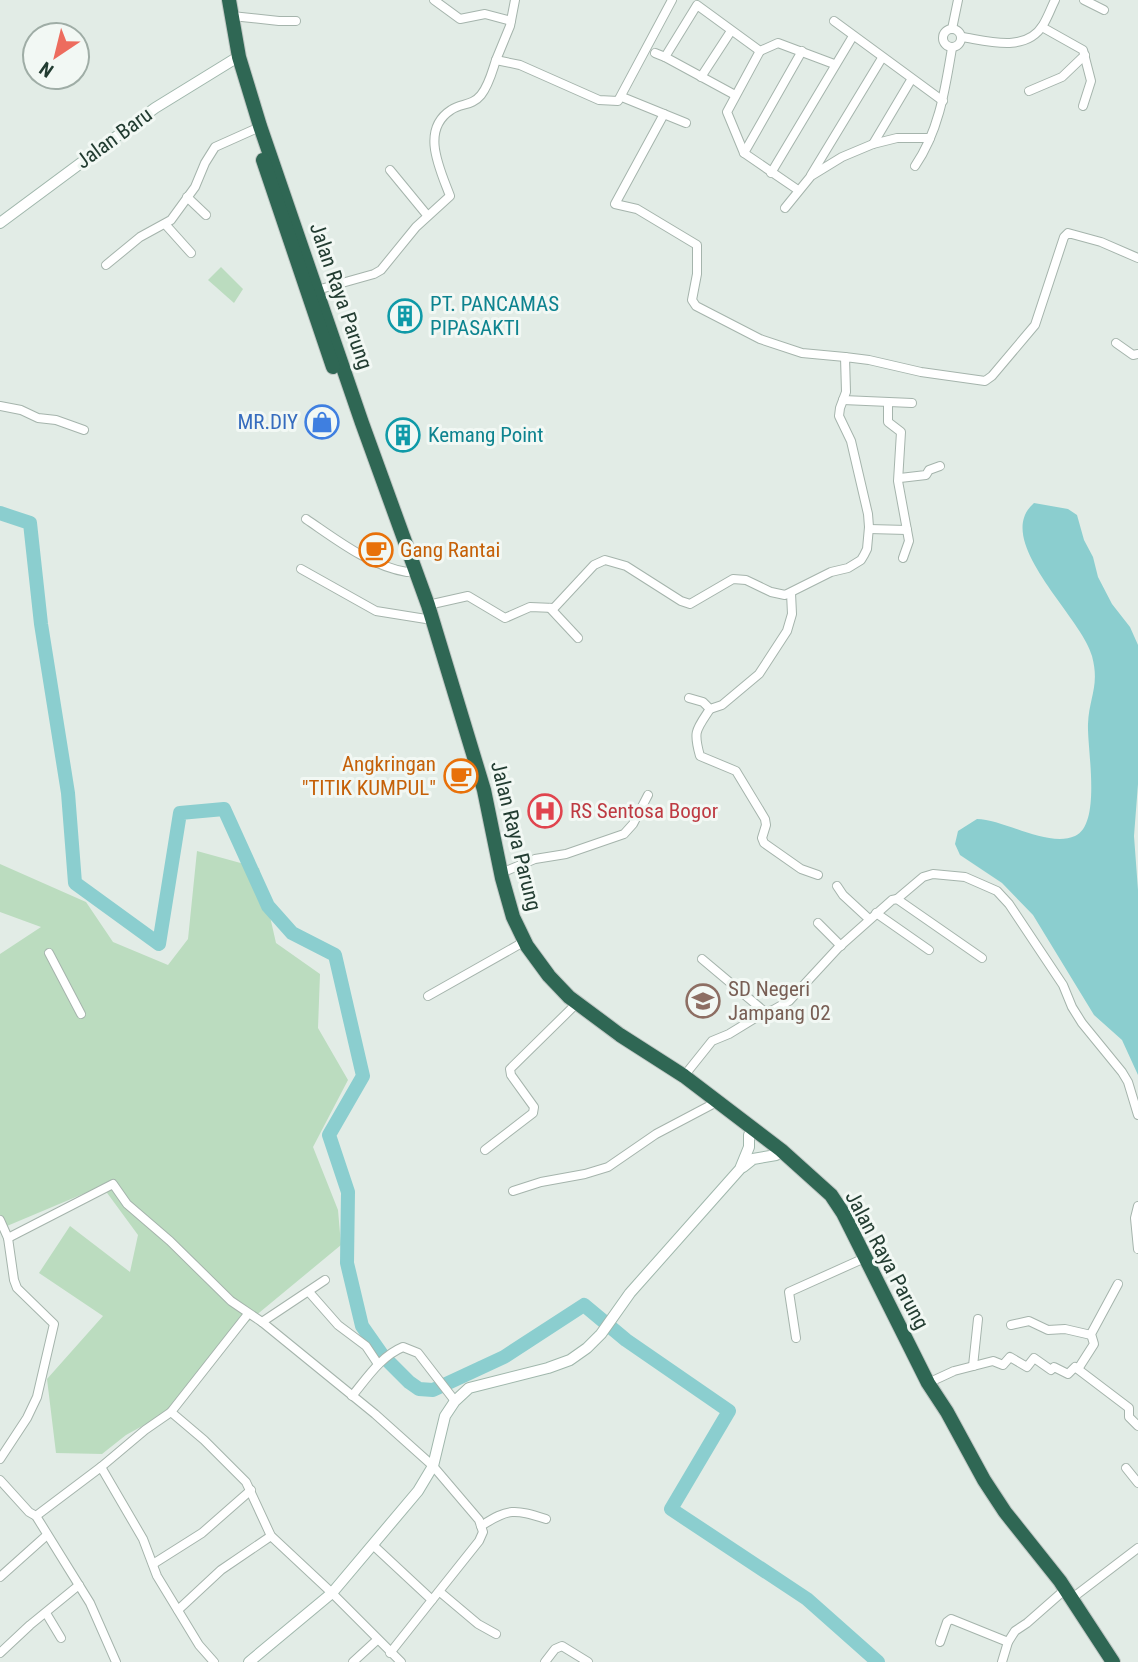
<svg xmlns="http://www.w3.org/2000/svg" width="1138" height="1662" font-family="'Roboto Condensed',sans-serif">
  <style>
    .green { fill: #bbdcbf }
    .water { fill: #8bcecf }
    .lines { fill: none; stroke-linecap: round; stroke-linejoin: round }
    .river { stroke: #8bcecf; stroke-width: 14 }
    .street-casing { stroke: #a5b4ac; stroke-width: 10 }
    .secondary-casing { stroke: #a0b7ac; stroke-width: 12 }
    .highway-casing { stroke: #c1c8c5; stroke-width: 16 }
    .street { stroke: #fff; stroke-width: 8 }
    .secondary { stroke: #fff; stroke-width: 10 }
    .highway { stroke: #2f6754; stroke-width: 14 }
    .labels { text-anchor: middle; stroke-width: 6; stroke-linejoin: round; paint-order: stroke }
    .street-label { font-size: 21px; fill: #223c31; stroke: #f2f8f4 }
    .culture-label { font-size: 21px; fill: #0d838f; stroke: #f2f8f4; text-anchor: start }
    .shop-label { font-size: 21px; fill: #366cbe; stroke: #f2f8f4; text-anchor: end }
    .food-label { font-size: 21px; fill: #c56008; stroke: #f2f8f4; text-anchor: start }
    .health-label { font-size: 21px; fill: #be3a42; stroke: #f2f8f4; text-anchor: start }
    .education-label { font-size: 21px; fill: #785e54; stroke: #f2f8f4; text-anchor: start }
  </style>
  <rect width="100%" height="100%" fill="#e2ece6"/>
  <g class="green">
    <path d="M 221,267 L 243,289 L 234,303 L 208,280 Z"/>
    <path d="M 197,851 L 259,868 L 276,943 L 320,974 L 318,1028 L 348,1080 L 313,1147 L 338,1210 L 341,1245 L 248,1322 L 166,1413 L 126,1435 L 102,1454 L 56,1453 L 47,1379 L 103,1316 L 39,1273 L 70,1226 L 130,1272 L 138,1235 L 102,1186 L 7,1226 L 0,1219 L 0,954 L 41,927 L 0,912 L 0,864 L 86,902 L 113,942 L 168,965 L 188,939 Z"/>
  </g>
  <path class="water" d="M 1034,503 L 1068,509 L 1077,515 L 1084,540 L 1093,557 L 1098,577 L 1112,604 L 1130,627 L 1138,645 L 1138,784 L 1134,836 L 1138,890 L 1138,1075 L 1122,1040 L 1094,1015 L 1033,915 L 1002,883 L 960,855 L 955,844 L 958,831 L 977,819 C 1003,819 1048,848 1075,836 C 1102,824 1087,749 1088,724 C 1089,697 1100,686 1092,656 C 1082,617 991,540 1034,503 Z"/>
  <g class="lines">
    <path class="river" d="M 0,513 L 30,523 L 41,624 L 68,793 L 75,883 L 159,944 L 180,813 L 224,809 L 268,906 L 292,933 L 335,955 L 363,1076 L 329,1135 L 348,1192 L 347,1263 L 362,1326 L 383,1356 L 409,1382 L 419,1389 L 433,1390 L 504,1357 L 584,1305 L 626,1340 L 729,1411 L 671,1509 L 807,1599 L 878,1662"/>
    <defs>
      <g id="street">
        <path d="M 434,0 L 460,19 L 485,14 L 511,21"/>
        <path d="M 1084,0 L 1104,10"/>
        <path d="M 232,16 L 279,21 L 296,21"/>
        <path d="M 834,21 L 943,101"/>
        <path d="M 1042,27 L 1083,50 L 1091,81 L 1083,106"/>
        <circle cx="952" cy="38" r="9"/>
        <path d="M 952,29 L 958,0"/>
        <path d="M 962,37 C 988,41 1026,53 1043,25 C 1048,17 1051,8 1055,0"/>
        <path d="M 760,51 L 727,112 L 744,153 L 798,190"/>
        <path d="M 655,53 L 665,57"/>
        <path d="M 496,60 L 510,26 L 515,0"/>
        <path d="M 701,77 L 731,31"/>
        <path d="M 1029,91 L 1062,77 L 1085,55"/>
        <path d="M 735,95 L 665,57 L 697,5 L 760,51 L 778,43 L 834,64"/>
        <path d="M 622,97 L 686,123"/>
        <path d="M 664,114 L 615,204 L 637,209 L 697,245 L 697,274 L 692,300 L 696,306 L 760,339 L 802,353 L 845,357"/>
        <path d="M 873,144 L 911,80"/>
        <path d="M 744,153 L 802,51"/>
        <path d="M 915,166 C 939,131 945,90 952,48"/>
        <path d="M 390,170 L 427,215"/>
        <path d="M 771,173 L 853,36"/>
        <path d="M 811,175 L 882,58"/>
        <path d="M 187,197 L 206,215"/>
        <path d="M 785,208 L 811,176 L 842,157 L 873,144 L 897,138 L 930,138"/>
        <path d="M 165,224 L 191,253"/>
        <path d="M 106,265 L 140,237 L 171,220 L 195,187 L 205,163 L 215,147 L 253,130"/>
        <path d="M 317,290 L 374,274 L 381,270 L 416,227 L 450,196 C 440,169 420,130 451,110 C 461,103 472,106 481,95 C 489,85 492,72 496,60 L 520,65 L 599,100 L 618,101 L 672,0"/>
        <path d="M 1116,343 L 1133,355 L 1138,354"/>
        <path d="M 843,400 L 912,403"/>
        <path d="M 888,403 L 888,422 L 901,432 L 898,481 L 909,541 L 903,558"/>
        <path d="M 0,406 L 21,410 L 38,418 L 56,420 L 84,430"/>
        <path d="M 900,478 L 926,475 L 929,470 L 940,466"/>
        <path d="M 306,519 C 337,540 370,566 407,572"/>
        <path d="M 869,529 L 907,530"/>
        <path d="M 301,569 L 376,611 L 426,619"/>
        <path d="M 428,605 L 468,596 L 505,618 L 530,607 L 554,608 L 594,565 L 605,560 L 626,566 L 681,601 L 690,604 L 733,579 L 746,580 L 771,592 L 785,595 L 831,572 L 848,568 L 861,560 L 864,555 L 867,549 L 869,527 L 868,514 L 851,441 L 839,416 L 840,408 L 846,392 L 845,357 L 869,360 L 921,372 L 985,381 L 992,376 L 1035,325 L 1064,237 L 1068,233 L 1101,242 L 1138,258"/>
        <path d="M 550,608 L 578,638"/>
        <path d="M 689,698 L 703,702 L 710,709 L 722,705 L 759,674 L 787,631 L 792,614 L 791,593"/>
        <path d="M 710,709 C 696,730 693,731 700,756 L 736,771 L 765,819 L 766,825 L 762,838 L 764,843 L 801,869 L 818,875"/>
        <path d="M 501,873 L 535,859 L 566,854 L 624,834 L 633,824 L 648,795"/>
        <path d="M 837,886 L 843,895 L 869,919"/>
        <path d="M 897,899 L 923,877 L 933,874 L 965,877 L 997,891 L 1009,904 L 1063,985 L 1072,1007 L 1082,1023 L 1122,1072 L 1128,1082 L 1138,1115"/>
        <path d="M 876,913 L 929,950"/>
        <path d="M 818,923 L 841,946"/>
        <path d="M 49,953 L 81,1014"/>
        <path d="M 702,959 L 765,1012"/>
        <path d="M 428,996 L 520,944"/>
        <path d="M 684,1076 L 712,1041 L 729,1034 L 765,1012 L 773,1010 L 789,1001 L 838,948 L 892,900 L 897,899 L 982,958"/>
        <path d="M 485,1150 L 533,1113 L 534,1107 L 511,1075 L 510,1069 L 572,1008"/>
        <path d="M 513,1191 L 541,1182 L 585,1174 L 608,1167 L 656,1134 L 711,1105"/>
        <path d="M 1138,1206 L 1135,1218 L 1138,1249"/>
        <path d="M 0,1220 L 8,1238 L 14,1280 L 17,1288 L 54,1324 L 37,1397 L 27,1418 L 0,1459"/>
        <path d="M 8,1238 L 113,1184 L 127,1204 L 170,1241 L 231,1301 L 262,1322 L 375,1414 L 433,1466 L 479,1520 L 483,1532 L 479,1541 L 432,1600"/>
        <path d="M 309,1292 L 338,1325 L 366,1346 L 378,1364"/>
        <path d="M 262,1322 L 325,1280"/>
        <path d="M 1011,1325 L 1029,1321 L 1048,1330 L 1065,1329 L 1091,1335"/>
        <path d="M 796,1338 L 789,1292 L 858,1261"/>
        <path d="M 973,1366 L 978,1319"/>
        <path d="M 1078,1369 L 1094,1344 L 1091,1334 L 1118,1284"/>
        <path d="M 928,1383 L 954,1371 L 993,1361 L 1003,1365 L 1010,1357 L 1027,1367 L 1034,1358 L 1051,1370 L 1054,1367 L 1068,1374 L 1075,1367 L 1129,1408 L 1129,1417 L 1138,1426"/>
        <path d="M 352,1396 C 367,1378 381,1356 403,1347 L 418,1353 L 455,1401"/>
        <path d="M 171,1412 L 204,1440 L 246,1482 L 271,1536 L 332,1593 L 401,1662"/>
        <path d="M 101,1467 L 145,1430 L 171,1412 L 248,1314"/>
        <path d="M 1126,1468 L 1138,1483"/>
        <path d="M 0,1480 L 29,1512 L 36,1516 L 90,1603 L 116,1662"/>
        <path d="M 36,1516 L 101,1467 L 143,1539 L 157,1576 L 199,1645 L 214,1662"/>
        <path d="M 481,1526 C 509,1508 514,1509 546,1519"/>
        <path d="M 374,1546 L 432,1600 L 390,1653"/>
        <path d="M 153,1564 L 202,1533 L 251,1490"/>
        <path d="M 0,1577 L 47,1535"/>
        <path d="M 440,1592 L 478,1624 L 496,1634"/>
        <path d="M 1071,1599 L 1138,1548"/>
        <path d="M 178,1610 L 221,1570 L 271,1536"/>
        <path d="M 46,1613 L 61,1638"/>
        <path d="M 940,1642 L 947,1622 L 951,1619 L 1008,1642"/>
        <path d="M 0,1653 L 30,1625 L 79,1585"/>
        <path d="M 353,1662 L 377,1640"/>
        <path d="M 545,1662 L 555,1649 L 562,1646 L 588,1662"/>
        <path d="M 1002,1662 L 1008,1642 L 1015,1631 L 1027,1623 L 1060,1594"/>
      </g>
      <g id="secondary">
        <path d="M 0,223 L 155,108 L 233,60"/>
        <path d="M 743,1167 L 753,1159 L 776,1155"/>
        <path d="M 249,1662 L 332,1593 L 418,1491 L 433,1466 L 445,1416 L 455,1401 L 469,1388 L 548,1368 L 570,1360 L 587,1348 L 601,1334 L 630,1293 L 740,1169 L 749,1147 L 749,1135"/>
      </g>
      <g id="highway">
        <path d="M 229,0 L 239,57 L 260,126 L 362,423 L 428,605 L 484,790 L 502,878 L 513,917 L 527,946 L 549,976 L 569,997 L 620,1035 L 684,1076 L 781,1150 L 831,1195 L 843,1213 L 928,1383 L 947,1412 L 984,1480 L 1005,1512 L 1060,1581 L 1113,1662"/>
        <path d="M 263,160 L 333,367"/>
      </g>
    </defs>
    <use href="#street" class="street-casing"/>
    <use href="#secondary" class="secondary-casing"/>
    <use href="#highway" class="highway-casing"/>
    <use href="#street" class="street"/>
    <use href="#secondary" class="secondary"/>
    <use href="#highway" class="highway"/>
  </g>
  <defs>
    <symbol id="building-ring" viewBox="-11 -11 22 22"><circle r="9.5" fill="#f2f8f4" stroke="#0f9aa8" stroke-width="1.5"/><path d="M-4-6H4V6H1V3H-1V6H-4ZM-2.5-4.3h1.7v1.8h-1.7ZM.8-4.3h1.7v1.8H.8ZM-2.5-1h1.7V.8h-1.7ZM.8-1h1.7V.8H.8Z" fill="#0f9aa8"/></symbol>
    <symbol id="shop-ring" viewBox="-11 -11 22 22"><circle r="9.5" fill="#f2f8f4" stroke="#3f7fe0" stroke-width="1.5"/><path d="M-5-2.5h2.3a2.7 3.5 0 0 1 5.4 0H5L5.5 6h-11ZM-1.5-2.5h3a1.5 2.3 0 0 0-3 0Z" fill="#3f7fe0"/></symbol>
    <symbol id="cafe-ring" viewBox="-11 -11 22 22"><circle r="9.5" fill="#f2f8f4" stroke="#e8710a" stroke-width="1.5"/><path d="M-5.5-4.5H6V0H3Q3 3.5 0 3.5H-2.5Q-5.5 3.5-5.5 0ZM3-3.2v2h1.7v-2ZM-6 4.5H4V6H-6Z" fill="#e8710a"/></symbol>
    <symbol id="hospital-ring" viewBox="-11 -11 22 22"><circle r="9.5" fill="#f2f8f4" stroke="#e0444e" stroke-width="1.5"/><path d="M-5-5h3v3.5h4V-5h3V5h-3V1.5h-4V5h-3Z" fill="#e0444e"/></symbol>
    <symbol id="school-ring" viewBox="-11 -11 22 22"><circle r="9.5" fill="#f2f8f4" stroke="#8d6e63" stroke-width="1.5"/><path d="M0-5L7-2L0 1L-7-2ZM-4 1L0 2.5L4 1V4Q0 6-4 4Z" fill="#8d6e63"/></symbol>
  </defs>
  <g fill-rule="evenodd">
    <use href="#building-ring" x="386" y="297" width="38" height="38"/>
    <use href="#shop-ring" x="303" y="403" width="38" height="38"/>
    <use href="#building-ring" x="384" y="416" width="38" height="38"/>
    <use href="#cafe-ring" x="357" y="531" width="38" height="38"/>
    <use href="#cafe-ring" x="442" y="757" width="38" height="38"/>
    <use href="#hospital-ring" x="526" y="792" width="38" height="38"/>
    <use href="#school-ring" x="684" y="982" width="38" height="38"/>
  </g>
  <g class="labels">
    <g class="street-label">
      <text transform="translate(114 138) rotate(-36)" y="7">Jalan Baru</text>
      <text transform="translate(341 296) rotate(71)" y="7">Jalan Raya Parung</text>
      <text transform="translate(516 836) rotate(76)" y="7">Jalan Raya Parung</text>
      <text transform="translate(887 1260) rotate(62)" y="7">Jalan Raya Parung</text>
    </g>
    <g class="culture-label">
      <text x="430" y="311">PT. PANCAMAS<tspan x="430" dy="24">PIPASAKTI</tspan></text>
      <text x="428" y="442">Kemang Point</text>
    </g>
    <g class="shop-label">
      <text x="298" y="429">MR.DIY</text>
    </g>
    <g class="food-label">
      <text x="400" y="557">Gang Rantai</text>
      <text x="436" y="771" text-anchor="end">Angkringan<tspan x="436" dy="24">"TITIK KUMPUL"</tspan></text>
    </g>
    <g class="health-label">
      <text x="570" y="818">RS Sentosa Bogor</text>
    </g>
    <g class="education-label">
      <text x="728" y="996">SD Negeri<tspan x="728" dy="24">Jampang 02</tspan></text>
    </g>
  </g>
  <g transform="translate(56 56) rotate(215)"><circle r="33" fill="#f2f8f4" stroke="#9fada6" stroke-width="2"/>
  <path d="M0-5L12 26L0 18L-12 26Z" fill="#ed6c5e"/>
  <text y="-10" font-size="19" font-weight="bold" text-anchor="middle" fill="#223c31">N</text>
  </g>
</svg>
